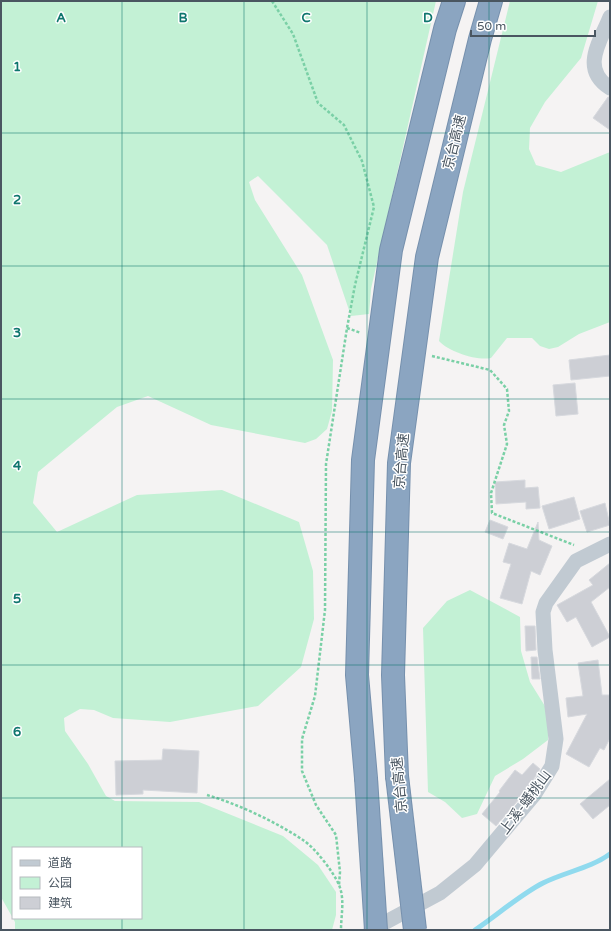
<svg xmlns="http://www.w3.org/2000/svg" width="611" height="931" font-family="'Varela Round','Noto Sans SC',sans-serif">
  <style>
    .green { fill: #c3f1d5; fill-rule: evenodd }
    .lines { fill: none; stroke-linecap: round; stroke-linejoin: round }
    .stream { stroke: #90daee; stroke-width: 5 }
    .building { fill: #cdcfd5; stroke: #d7d9de }
    .highway-casing { stroke: #7690ad; stroke-width: 24 }
    .path { stroke: #7ad0a6; stroke-width: 2.5; stroke-dasharray: 3 2; stroke-linecap: butt }
    .street { stroke: #c1cad2; stroke-width: 15 }
    .highway { stroke: #8ba5c1; stroke-width: 22 }
    .highway-bridge-casing { stroke: #7690ad; stroke-width: 24; stroke-linecap: butt }
    .highway-bridge { stroke: #8ba5c1; stroke-width: 22 }
    .grid { fill: none; stroke: #0f766e; stroke-width: 1; stroke-opacity: 0.55 }
    .labels { text-anchor: middle; stroke-width: 3; stroke-linejoin: round; paint-order: stroke }
    .street-label { font-size: 14px; fill: #4a5661; stroke: #fff }
    .grid-label { font-size: 13px; text-anchor: middle; font-weight: bold; fill: #0f766e; stroke: #fff; stroke-width: 3; stroke-linejoin: round; paint-order: stroke }
  </style>
  <rect width="100%" height="100%" fill="#f5f3f3"/>
  <g class="green">
    <path d="M 1,1 L 436,1 L 371,289 L 369,314 L 351,316 L 327,245 L 258,176 L 249,182 L 255,200 L 302,275 L 333,360 L 332,411 L 327,429 L 316,439 L 305,443 L 211,425 L 148,396 L 117,407 L 38,472 L 33,503 L 57,532 L 137,495 L 222,490 L 299,522 L 313,571 L 314,619 L 301,667 L 258,706 L 170,722 L 113,718 L 94,710 L 80,709 L 64,718 L 65,731 L 88,764 L 106,796 L 115,801 L 199,802 L 283,836 L 318,865 L 336,892 L 336,915 L 332,930 L 15,930 L 15,922 L 1,897 ZM 13,848 L 141,848 L 141,918 L 13,918 Z"/>
    <path d="M 510,1 L 598,1 L 581,58 L 545,102 L 530,128 L 529,149 L 536,165 L 561,172 L 610,152 L 610,322 L 579,334 L 558,347 L 549,349 L 540,346 L 532,338 L 507,338 L 491,358 C 477,361 449,352 439,341 L 463,192 Z"/>
    <path d="M 470,590 L 520,617 L 521,651 L 530,682 L 548,711 L 548,740 L 523,759 L 495,776 L 477,814 L 462,818 L 445,802 L 428,792 L 423,628 L 447,601 Z"/>
  </g>
  <g class="lines">
    <path class="stream" d="M 475,930 C 496,916 521,894 543,883 C 565,872 591,868 610,854"/>
  </g>
  <g class="building">
    <path d="M 608,97 L 610,97 L 610,130 L 593,118 Z"/>
    <path d="M 610,355 L 610,376 L 571,380 L 569,360 Z"/>
    <path d="M 575,383 L 578,414 L 556,416 L 553,385 Z"/>
    <path d="M 525,480 L 525,488 L 538,487 L 540,508 L 526,509 L 526,502 L 496,504 L 495,482 Z"/>
    <path d="M 574,497 L 580,519 L 549,529 L 542,506 Z"/>
    <path d="M 605,503 L 610,525 L 587,532 L 580,511 Z"/>
    <path d="M 490,520 L 508,527 L 503,539 L 485,532 Z"/>
    <path d="M 538,522 L 539,540 L 552,546 L 540,575 L 531,571 L 522,604 L 500,598 L 511,564 L 503,562 L 509,543 L 527,549 Z"/>
    <path d="M 610,563 L 610,587 L 591,602 L 610,637 L 592,647 L 576,617 L 567,622 L 557,605 L 593,585 L 589,580 Z"/>
    <path d="M 525,626 L 535,626 L 536,650 L 526,651 Z"/>
    <path d="M 531,657 L 537,657 L 540,679 L 532,679 Z"/>
    <path d="M 598,660 L 602,695 L 610,695 L 610,738 L 604,750 L 600,748 L 589,767 L 566,754 L 587,714 L 568,717 L 566,698 L 583,696 L 578,663 Z"/>
    <path d="M 163,749 L 199,751 L 197,793 L 143,790 L 143,794 L 116,795 L 115,761 L 162,760 Z"/>
    <path d="M 533,763 L 540,769 L 527,790 L 496,826 L 482,814 L 500,792 L 499,791 L 515,770 L 522,775 Z"/>
    <path d="M 610,779 L 610,805 L 593,819 L 580,804 Z"/>
  </g>
  <g class="lines">
    <defs>
      <g id="highway">
        <path d="M 397,776 L 393,675 L 399,463 L 427,257 L 480,39 L 491,1"/>
        <path d="M 366,778 L 357,675 L 363,460 L 391,250 L 445,29 L 454,1"/>
      </g>
    </defs>
    <use href="#highway" class="highway-casing"/>
    <g class="path">
      <path d="M 272,1 L 293,34 L 318,103 L 344,125 L 362,161 L 374,207 L 355,285 L 347,328 L 326,464 L 325,610 L 315,696 L 302,739 L 302,771 L 316,805 L 336,835 L 340,872 L 339,885"/>
      <path d="M 347,328 L 361,333"/>
      <path d="M 432,356 L 490,370 L 507,389 L 509,411 L 504,425 L 507,444 L 491,493 L 492,513 L 574,545"/>
      <path d="M 207,795 C 238,804 276,822 303,840 C 315,848 333,871 339,885 C 345,899 341,915 341,930"/>
    </g>
    <g class="street">
      <path d="M 610,17 C 600,42 580,69 610,88"/>
      <path d="M 371,930 L 440,893 L 475,865 L 534,795 L 552,766 L 556,739 L 545,650 L 543,612 L 546,603 L 576,561 L 610,544"/>
    </g>
    <use href="#highway" class="highway"/>
    <defs>
      <g id="highway-bridge">
        <path d="M 397,776 L 415,930"/>
        <path d="M 366,778 L 376,930"/>
      </g>
    </defs>
    <use href="#highway-bridge" class="highway-bridge-casing"/>
    <use href="#highway-bridge" class="highway-bridge"/>
  </g>
  <path class="grid" d="M 122,1 L 122,848M 244,1 L 244,930M 367,1 L 367,930M 489,1 L 489,930M 1,133 L 610,133M 1,266 L 610,266M 1,399 L 610,399M 1,532 L 610,532M 1,665 L 610,665M 1,798 L 610,798M 122,918 L 122,930"/>
  <g class="labels">
    <g class="street-label">
      <text transform="translate(454 142) rotate(-76)" y="5">京台高速</text>
      <text transform="translate(401 461) rotate(-85)" y="5">京台高速</text>
      <text transform="translate(399 785) rotate(-95)" y="5">京台高速</text>
      <text transform="translate(525 802) rotate(-53)" y="5">上溪-蟠桃山</text>
    </g>
  </g>
  <g class="grid-label">
    <text x="61" y="22">A</text>
    <text x="183" y="22">B</text>
    <text x="306" y="22">C</text>
    <text x="428" y="22">D</text>
    <text x="17" y="71">1</text>
    <text x="17" y="204">2</text>
    <text x="17" y="337">3</text>
    <text x="17" y="470">4</text>
    <text x="17" y="603">5</text>
    <text x="17" y="736">6</text>
  </g>
  <rect width="611" height="931" fill="none" stroke="#4a5661" stroke-width="4"/>
  <rect x="12" y="847" width="130" height="72" fill="#ffffff" stroke="#b7bbc0"/>
  <rect x="20" y="860" width="20" height="6" fill="#c1cad2" stroke="#b7bbc0"/>
  <text x="48" y="867" font-size="12" fill="#4a5661">道路</text>
  <rect x="20" y="877" width="20" height="12" fill="#c3f1d5" stroke="#b7bbc0"/>
  <text x="48" y="887" font-size="12" fill="#4a5661">公园</text>
  <rect x="20" y="897" width="20" height="12" fill="#cdcfd5" stroke="#b7bbc0"/>
  <text x="48" y="907" font-size="12" fill="#4a5661">建筑</text>
  <path d="M471 30v6h124v-6" fill="none" stroke="#4a5661" stroke-width="2"/>
  <text x="477" y="30" font-size="12" fill="#4a5661" stroke="#ffffff" stroke-width="3" paint-order="stroke">50 m</text>
</svg>
